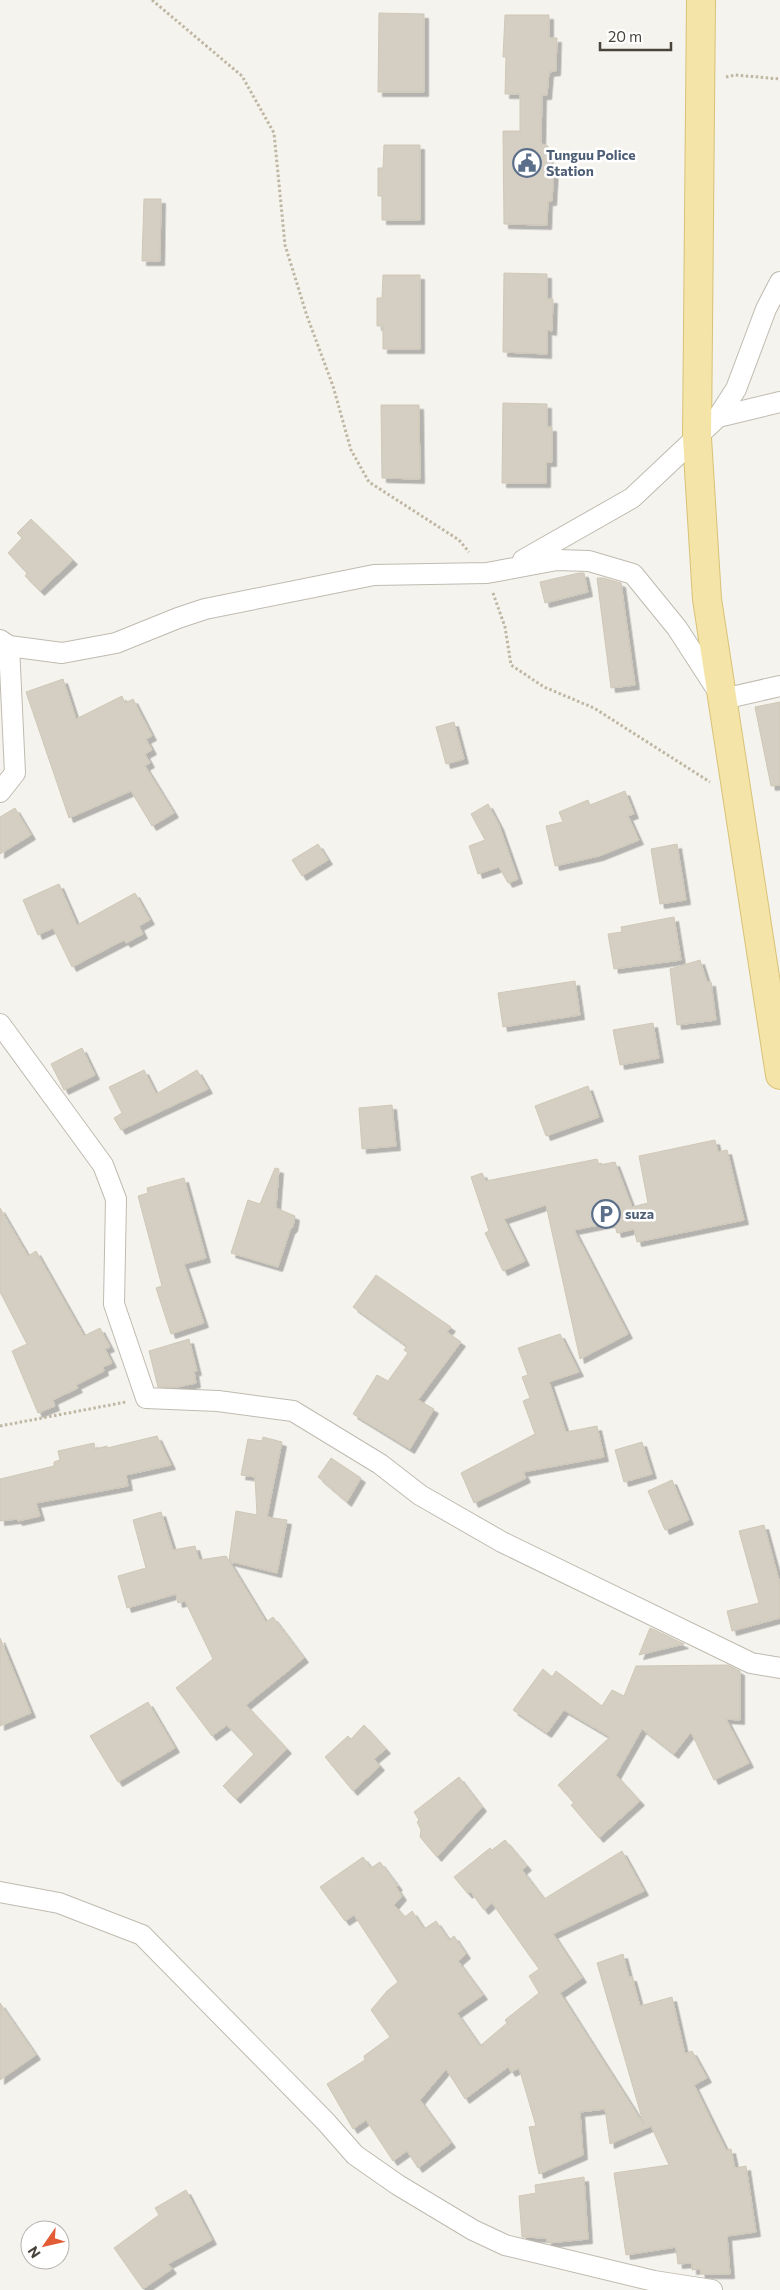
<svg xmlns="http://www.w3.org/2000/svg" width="780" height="2290" font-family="Commissioner,sans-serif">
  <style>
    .building { fill: #d5cfc3; stroke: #cfc8b7; filter: url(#shadow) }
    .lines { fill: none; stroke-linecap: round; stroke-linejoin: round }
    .minor-casing { stroke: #bfbbb0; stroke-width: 22 }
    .primary-casing { stroke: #d8c278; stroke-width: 30 }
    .path { stroke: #bfb7a3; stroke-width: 3; stroke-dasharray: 2.5 2.5; stroke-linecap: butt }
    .minor { stroke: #fff; stroke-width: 20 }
    .primary { stroke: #f4e4a7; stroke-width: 28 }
    .labels { text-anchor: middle; stroke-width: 5; stroke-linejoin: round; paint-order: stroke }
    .service-label { font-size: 14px; font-weight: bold; fill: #4e5e75; stroke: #fff; text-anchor: start }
  </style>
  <defs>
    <filter id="shadow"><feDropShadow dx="4.5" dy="4.5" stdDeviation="0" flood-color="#0004"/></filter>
  </defs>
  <rect width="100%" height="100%" fill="#f5f3ed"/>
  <g class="building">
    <path d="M 379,13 L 424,14 L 424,92 L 378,92 Z"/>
    <path d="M 505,15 L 549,15 L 549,38 L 557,38 L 556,71 L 549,72 L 547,95 L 542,95 L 541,144 L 548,146 L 549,168 L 554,168 L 552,201 L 548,201 L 547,225 L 504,224 L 503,131 L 520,131 L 520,94 L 505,94 L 506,57 L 503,57 Z"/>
    <path d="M 384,145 L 420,145 L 420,220 L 382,220 L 382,196 L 378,196 L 378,168 L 383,168 Z"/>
    <path d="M 144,199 L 161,199 L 160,261 L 142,261 Z"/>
    <path d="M 504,273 L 547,274 L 547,299 L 553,299 L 552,331 L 547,330 L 547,354 L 503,352 Z"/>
    <path d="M 383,275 L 420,275 L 420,349 L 383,349 L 383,326 L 377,326 L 377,298 L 382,298 Z"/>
    <path d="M 503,403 L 547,404 L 547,427 L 552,427 L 552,462 L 546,462 L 546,483 L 502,483 Z"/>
    <path d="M 381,405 L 419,405 L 420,479 L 382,478 Z"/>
    <path d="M 31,519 L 73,560 L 40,591 L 25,576 L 27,573 L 8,553 L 22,538 L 17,533 Z"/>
    <path d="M 579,573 L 584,573 L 588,592 L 545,603 L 540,582 Z"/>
    <path d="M 597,578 L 603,578 L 621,583 L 635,685 L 611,688 Z"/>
    <path d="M 63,679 L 76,719 L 122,696 L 125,703 L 133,699 L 152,736 L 146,739 L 152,750 L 145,754 L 150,763 L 145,766 L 174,813 L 152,826 L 131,791 L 69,818 L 26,692 Z"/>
    <path d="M 780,702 L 780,785 L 771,786 L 755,707 Z"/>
    <path d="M 454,722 L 464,759 L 446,764 L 436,727 Z"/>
    <path d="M 625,791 L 634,814 L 628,816 L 639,840 L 599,856 L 555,866 L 546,826 L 563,822 L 559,812 L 588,800 L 590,805 Z"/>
    <path d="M 488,804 L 499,825 L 518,879 L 508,883 L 499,867 L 478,874 L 469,846 L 485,840 L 471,814 Z"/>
    <path d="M 15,808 L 31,835 L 0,854 L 0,817 Z"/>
    <path d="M 318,844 L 328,860 L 302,876 L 292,860 Z"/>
    <path d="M 677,844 L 686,900 L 660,904 L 651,849 Z"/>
    <path d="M 59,884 L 77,925 L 135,893 L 150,920 L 139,926 L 143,934 L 126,943 L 124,940 L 72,967 L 53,928 L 38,935 L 23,900 Z"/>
    <path d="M 674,917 L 681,960 L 614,969 L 608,934 L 622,932 L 621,927 Z"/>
    <path d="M 700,960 L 707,982 L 711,982 L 716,1020 L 677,1025 L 670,969 Z"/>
    <path d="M 575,981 L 580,1015 L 503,1027 L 498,993 Z"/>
    <path d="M 653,1023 L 659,1058 L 620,1065 L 613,1030 Z"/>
    <path d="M 82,1048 L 95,1075 L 64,1090 L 51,1064 Z"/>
    <path d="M 144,1070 L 156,1094 L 197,1070 L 208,1089 L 121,1130 L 114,1118 L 122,1113 L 109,1087 Z"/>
    <path d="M 588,1086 L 599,1117 L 546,1136 L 535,1106 Z"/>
    <path d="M 392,1105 L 396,1146 L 362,1149 L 359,1108 Z"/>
    <path d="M 715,1140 L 718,1152 L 727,1150 L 744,1220 L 637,1242 L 634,1229 L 617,1233 L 614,1222 L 574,1230 L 628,1334 L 580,1359 L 546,1205 L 504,1219 L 525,1261 L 503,1271 L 485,1233 L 489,1231 L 471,1177 L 482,1173 L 486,1181 L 597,1159 L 599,1165 L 615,1162 L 632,1207 L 648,1203 L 639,1156 Z"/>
    <path d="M 275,1168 L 279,1169 L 276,1208 L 295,1216 L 293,1227 L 290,1230 L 278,1267 L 231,1253 L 248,1200 L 260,1204 Z"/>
    <path d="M 184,1178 L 206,1258 L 184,1264 L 204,1323 L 171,1334 L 156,1288 L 162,1286 L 138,1196 L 148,1193 L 147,1188 Z"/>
    <path d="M 0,1208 L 28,1256 L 36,1251 L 84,1336 L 100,1328 L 110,1347 L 105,1349 L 112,1363 L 103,1367 L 104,1371 L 76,1385 L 78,1388 L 53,1400 L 55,1406 L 38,1413 L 12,1351 L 27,1344 L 0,1292 Z"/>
    <path d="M 376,1275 L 451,1327 L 447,1332 L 461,1342 L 418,1400 L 434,1409 L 410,1449 L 353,1414 L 377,1375 L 388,1381 L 408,1353 L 404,1350 L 407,1346 L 353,1307 Z"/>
    <path d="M 560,1334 L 579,1372 L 549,1382 L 566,1432 L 597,1426 L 604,1457 L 523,1472 L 526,1478 L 474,1503 L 461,1473 L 535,1434 L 523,1401 L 530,1398 L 522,1377 L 528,1375 L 518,1348 Z"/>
    <path d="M 189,1339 L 197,1371 L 194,1371 L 196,1383 L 178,1387 L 158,1387 L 149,1351 Z"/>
    <path d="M 157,1436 L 171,1465 L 126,1475 L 128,1486 L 36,1503 L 40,1516 L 18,1521 L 17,1519 L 0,1521 L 0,1479 L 54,1466 L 54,1462 L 60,1460 L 58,1451 L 94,1443 L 95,1449 L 107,1446 L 107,1448 Z"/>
    <path d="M 263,1437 L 282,1442 L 267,1517 L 287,1520 L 277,1573 L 229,1561 L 266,1622 L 273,1617 L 304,1658 L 246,1705 L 287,1749 L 236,1799 L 223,1786 L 254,1754 L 227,1725 L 212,1736 L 176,1688 L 213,1659 L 185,1601 L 178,1603 L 176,1594 L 127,1608 L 118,1576 L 146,1568 L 133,1520 L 161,1512 L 173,1550 L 195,1546 L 199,1560 L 226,1556 L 229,1561 L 236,1511 L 257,1515 L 255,1477 L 241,1475 L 248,1439 L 262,1441 Z"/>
    <path d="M 642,1442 L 652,1474 L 624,1482 L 615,1450 Z"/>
    <path d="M 331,1458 L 361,1478 L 347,1502 L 318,1477 Z"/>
    <path d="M 672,1480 L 689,1520 L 665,1530 L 648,1491 Z"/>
    <path d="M 764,1525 L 780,1584 L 780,1618 L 732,1631 L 727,1611 L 759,1603 L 739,1531 Z"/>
    <path d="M 650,1628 L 655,1630 L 684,1644 L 639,1655 Z"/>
    <path d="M 0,1638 L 31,1713 L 0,1726 Z"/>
    <path d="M 728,1665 L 740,1671 L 740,1720 L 726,1719 L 749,1763 L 714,1780 L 691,1732 L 674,1754 L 642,1729 L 616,1775 L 640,1801 L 599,1838 L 571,1805 L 574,1803 L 558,1785 L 610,1737 L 564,1710 L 547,1733 L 513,1710 L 543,1669 L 552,1677 L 556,1671 L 602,1706 L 612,1690 L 624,1696 L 636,1666 Z"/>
    <path d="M 148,1702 L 175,1748 L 118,1782 L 90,1736 Z"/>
    <path d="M 364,1725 L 386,1749 L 374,1759 L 380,1766 L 353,1791 L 325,1757 L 348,1736 L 351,1739 Z"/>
    <path d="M 459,1777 L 482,1807 L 437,1857 L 420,1837 L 421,1830 L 417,1822 L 419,1820 L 414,1812 Z"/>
    <path d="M 505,1840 L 527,1866 L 522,1870 L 544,1899 L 622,1851 L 644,1891 L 553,1934 L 582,1978 L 560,1993 L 644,2125 L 597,1963 L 623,1954 L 629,1977 L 632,1977 L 640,2006 L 672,1997 L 685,2054 L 692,2051 L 707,2078 L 694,2085 L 726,2150 L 731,2149 L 735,2168 L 746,2166 L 756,2232 L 727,2236 L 730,2274 L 701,2274 L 700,2269 L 692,2270 L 692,2263 L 678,2264 L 676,2247 L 626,2255 L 614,2173 L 669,2165 L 651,2126 L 610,2144 L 605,2109 L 580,2112 L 583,2155 L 539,2174 L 529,2127 L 536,2126 L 519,2068 L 511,2072 L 508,2067 L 465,2099 L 446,2069 L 420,2100 L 451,2143 L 418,2168 L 407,2151 L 393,2161 L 366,2120 L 353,2129 L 327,2084 L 365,2060 L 364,2056 L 390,2037 L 371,2010 L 387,1991 L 398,1982 L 354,1915 L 345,1921 L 320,1887 L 363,1857 L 371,1868 L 380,1862 L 398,1886 L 396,1887 L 402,1896 L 394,1905 L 405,1917 L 412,1911 L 424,1929 L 436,1921 L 449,1940 L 454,1936 L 466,1954 L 458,1961 L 483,1995 L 457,2013 L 480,2046 L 507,2023 L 505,2020 L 539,1993 L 529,1976 L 539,1969 L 492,1903 L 484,1910 L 470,1891 L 468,1894 L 454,1877 L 490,1848 L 492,1850 Z"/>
    <path d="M 0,2003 L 36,2055 L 0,2080 Z"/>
    <path d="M 584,2177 L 588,2239 L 548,2243 L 546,2238 L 522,2237 L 519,2196 L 536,2193 L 535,2185 Z"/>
    <path d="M 186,2190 L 212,2240 L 168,2264 L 172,2269 L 143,2289 L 114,2248 L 159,2215 L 155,2208 Z"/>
  </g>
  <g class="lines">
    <defs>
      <g id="minor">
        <path d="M 718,417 L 780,402"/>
        <path d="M 523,560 L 632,498 L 718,417 L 736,389 L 766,309 L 780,282"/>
        <path d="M 0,640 L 9,646 L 62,653 L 116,643 L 178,618 L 205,609 L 374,575 L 487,573 L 557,560 L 589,561 L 633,574 L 677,628 L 723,699 L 780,686"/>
        <path d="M 0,792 L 15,773 L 9,646"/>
        <path d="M 0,1024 L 103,1165 L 116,1199 L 114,1304 L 146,1398 L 218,1401 L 293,1411 L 380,1464 L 420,1495 L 502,1542 L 751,1663 L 780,1668"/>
        <path d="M 0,1892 L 59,1903 L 142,1935 L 326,2122 L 355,2155 L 398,2185 L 473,2230 L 505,2245 L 654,2281 L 712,2290"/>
      </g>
      <path id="primary" d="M 701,0 L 697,438 L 707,599 L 780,1075"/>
    </defs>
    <use href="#minor" class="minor-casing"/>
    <use href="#primary" class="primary-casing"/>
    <g class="path">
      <path d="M 152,0 L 242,76 L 274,133 L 285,245 L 307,316 L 333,386 L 351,450 L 369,482 L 459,540 L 469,552"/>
      <path d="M 726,77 L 735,75 L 780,79"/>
      <path d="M 493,593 L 505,627 L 511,665 L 544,687 L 594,708 L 710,782"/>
      <path d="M 0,1426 L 126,1402"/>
    </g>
    <use href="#minor" class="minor"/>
    <use href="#primary" class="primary"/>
  </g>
  <defs>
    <symbol id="civic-ring" viewBox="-11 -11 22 22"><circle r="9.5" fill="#fff" stroke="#5c6f8a" stroke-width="1.5"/><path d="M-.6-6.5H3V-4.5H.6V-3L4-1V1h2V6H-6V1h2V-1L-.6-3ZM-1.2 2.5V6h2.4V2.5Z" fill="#5c6f8a"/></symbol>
    <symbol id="parking-ring" viewBox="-11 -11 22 22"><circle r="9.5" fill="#fff" stroke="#5c6f8a" stroke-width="1.5"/><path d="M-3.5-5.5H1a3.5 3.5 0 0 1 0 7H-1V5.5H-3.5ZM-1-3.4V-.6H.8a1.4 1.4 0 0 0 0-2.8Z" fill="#5c6f8a"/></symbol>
  </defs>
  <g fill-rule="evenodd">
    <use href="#civic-ring" x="511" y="147" width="32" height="32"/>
    <use href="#parking-ring" x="590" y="1198" width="32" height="32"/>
  </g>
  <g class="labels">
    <g class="service-label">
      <text x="546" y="160">Tunguu Police<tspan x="546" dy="16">Station</tspan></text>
      <text x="625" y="1219">suza</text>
    </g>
  </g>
  <g transform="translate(45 2245) rotate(236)"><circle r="24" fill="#ffffff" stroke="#b6b4b1"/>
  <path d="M0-4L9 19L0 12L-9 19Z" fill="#e25d36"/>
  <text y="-8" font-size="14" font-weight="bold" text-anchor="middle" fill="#48443b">N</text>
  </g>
  <path d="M600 42v8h71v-8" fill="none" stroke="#48443b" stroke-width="2.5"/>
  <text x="608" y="42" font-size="15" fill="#48443b" stroke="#ffffff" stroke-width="4" paint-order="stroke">20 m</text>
</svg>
